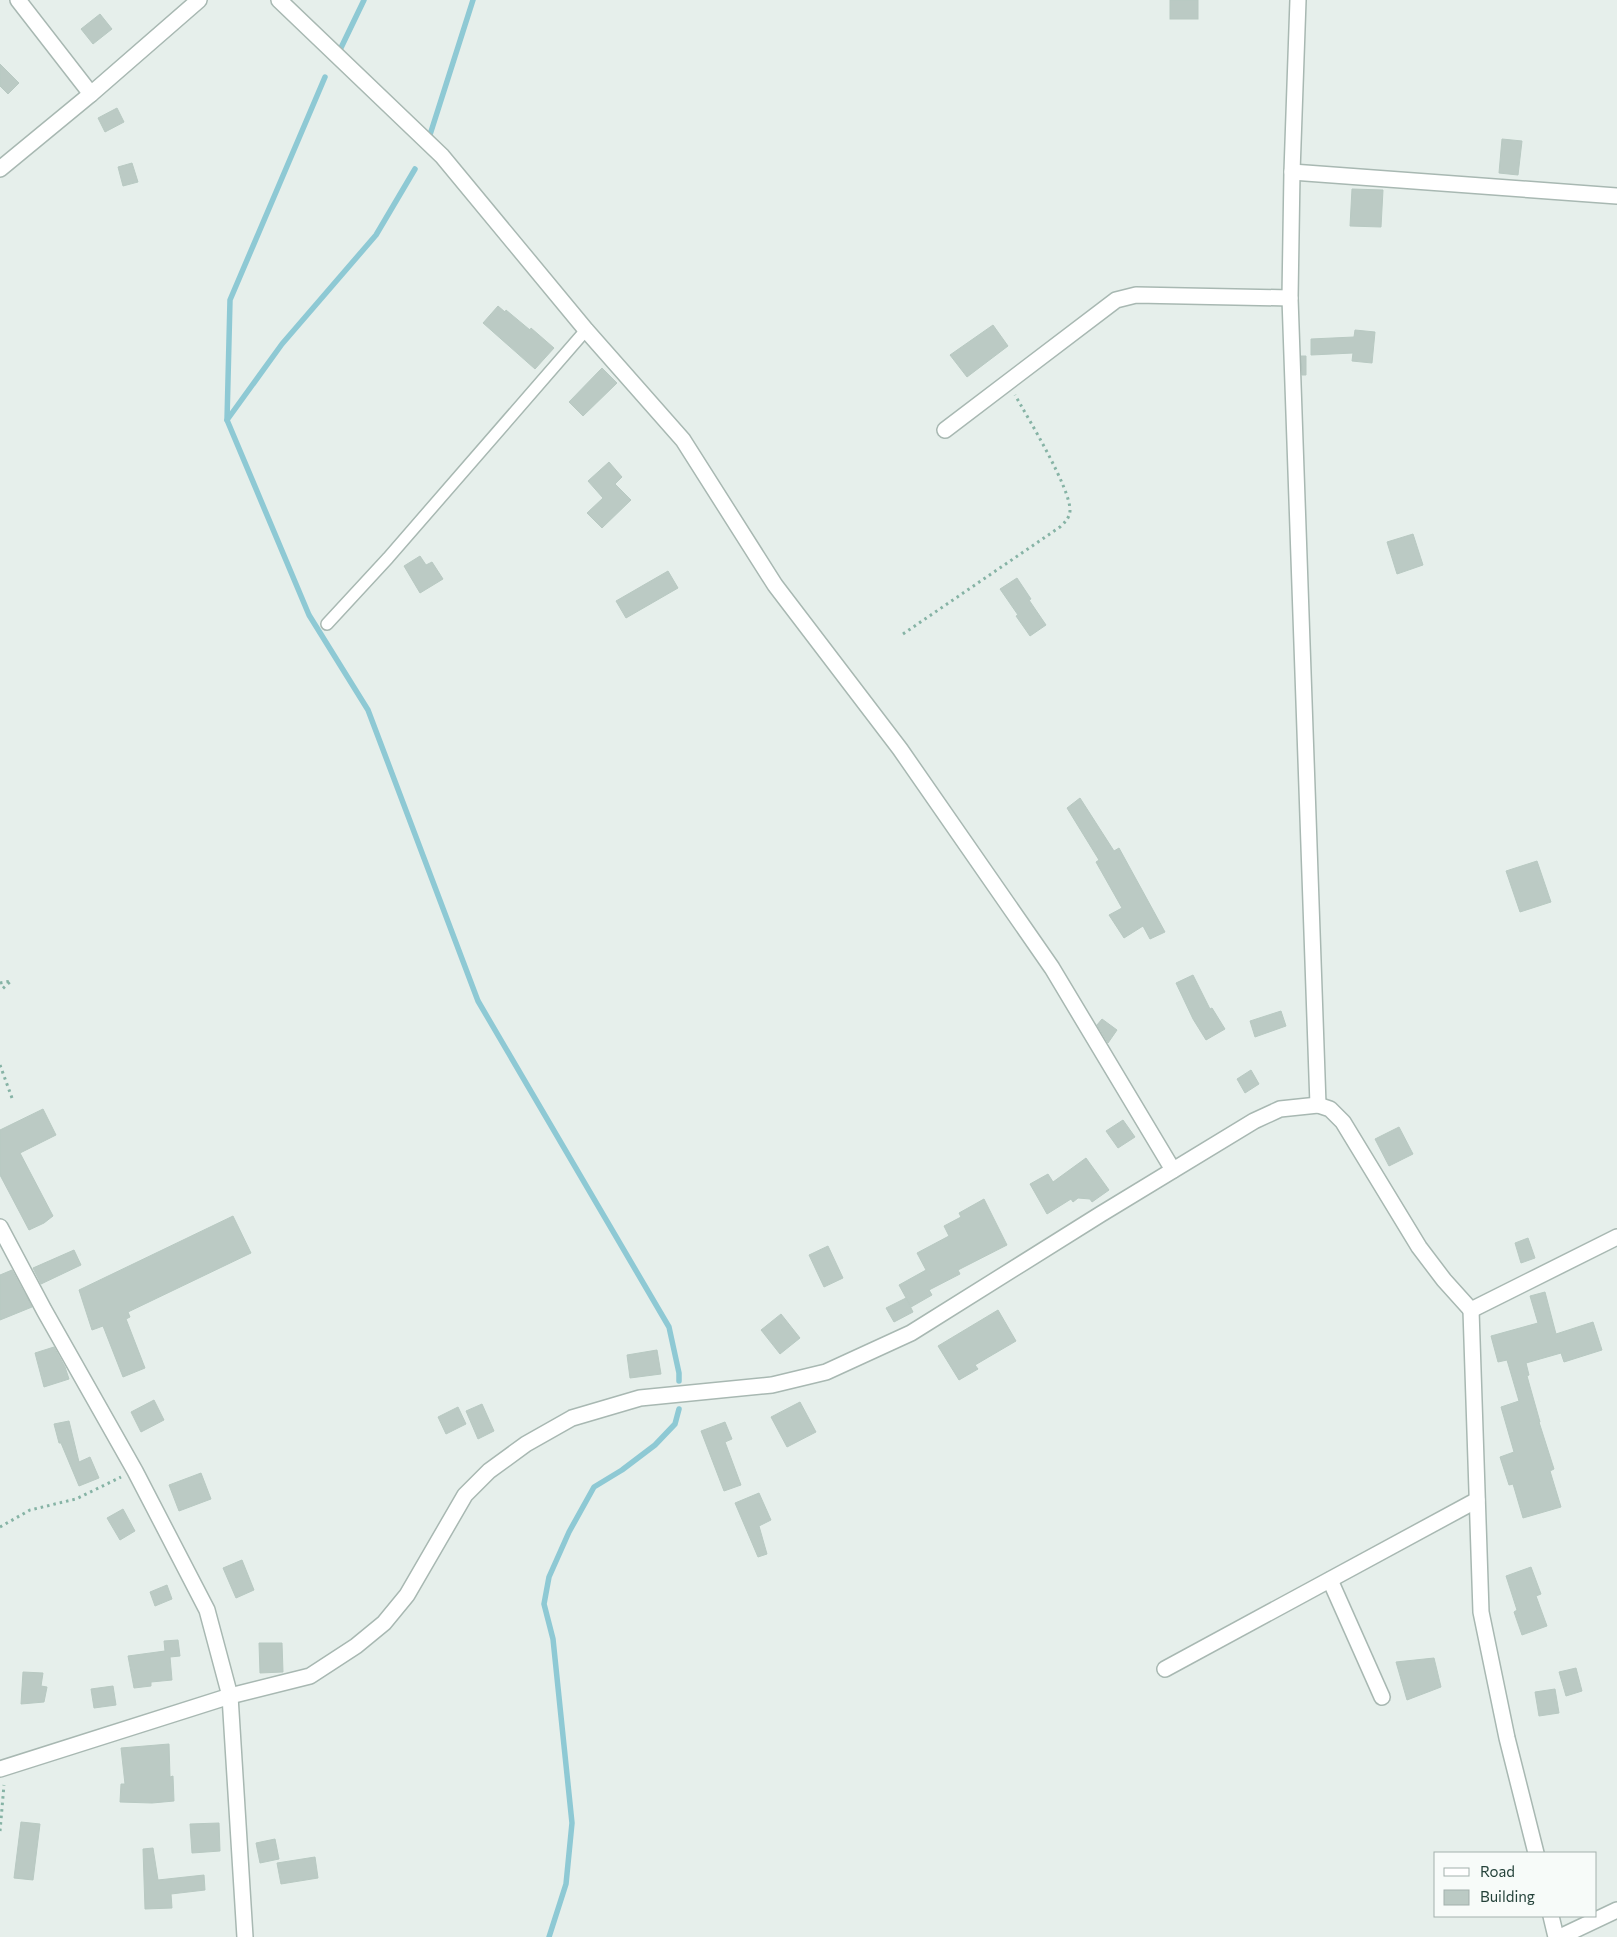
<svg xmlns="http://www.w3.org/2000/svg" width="1617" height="1937" font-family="Commissioner,sans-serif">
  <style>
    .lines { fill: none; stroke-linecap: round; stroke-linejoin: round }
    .stream { stroke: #8ec9d4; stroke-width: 5.5 }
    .building { fill: #bbcac4; stroke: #b8c9c2 }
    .lane-casing { stroke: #a8b8b2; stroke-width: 14 }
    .street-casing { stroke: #a8b8b2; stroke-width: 18 }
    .path { stroke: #86b3a5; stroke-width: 3; stroke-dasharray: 2.5 4; stroke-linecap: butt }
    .lane { stroke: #fff; stroke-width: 11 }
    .street { stroke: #fff; stroke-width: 15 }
  </style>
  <rect width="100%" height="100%" fill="#e6efeb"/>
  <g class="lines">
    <g class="stream">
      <path d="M 338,54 L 364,0"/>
      <path d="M 325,77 L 230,300 L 227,420 L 309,615 L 368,710 L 478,1001 L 669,1327 L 679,1373 L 679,1381"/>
      <path d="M 428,141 L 473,0"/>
      <path d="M 227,420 L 282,344 L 376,235 L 415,169"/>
      <path d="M 549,1937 L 566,1884 L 572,1823 L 553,1639 L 544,1604 L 549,1577 L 569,1532 L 594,1487 L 622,1470 L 655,1445 L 675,1424 L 679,1409"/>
    </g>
  </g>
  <g class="building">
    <rect x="1170" y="0" width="28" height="19"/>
    <path d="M 100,14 L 112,29 L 93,44 L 81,29 Z"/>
    <path d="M 0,64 L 19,83 L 8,94 L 0,86 Z"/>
    <path d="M 117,108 L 124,122 L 105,132 L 98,118 Z"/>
    <path d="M 1502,139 L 1522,141 L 1518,175 L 1499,173 Z"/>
    <path d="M 132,163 L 138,182 L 123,186 L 118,167 Z"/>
    <path d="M 1352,189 L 1383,190 L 1381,227 L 1350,226 Z"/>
    <path d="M 498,306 L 505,312 L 506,310 L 530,330 L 531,328 L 554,348 L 535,369 L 483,323 Z"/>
    <path d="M 993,325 L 1008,346 L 967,377 L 950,355 Z"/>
    <path d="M 1355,330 L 1375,332 L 1372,363 L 1352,361 L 1353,353 L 1311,355 L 1311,339 L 1354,337 Z"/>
    <path d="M 1301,356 L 1306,356 L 1306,375 L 1302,375 Z"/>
    <path d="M 602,368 L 617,383 L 583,416 L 569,402 Z"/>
    <path d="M 609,462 L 622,477 L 615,484 L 631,500 L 602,528 L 587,513 L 603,498 L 588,481 Z"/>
    <path d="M 1413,534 L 1423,565 L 1397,574 L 1387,542 Z"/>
    <path d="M 420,556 L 426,565 L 432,562 L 443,579 L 420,593 L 404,566 Z"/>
    <path d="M 668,571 L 678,588 L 626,618 L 616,601 Z"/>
    <path d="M 1017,578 L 1031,599 L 1029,600 L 1046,625 L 1030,636 L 1016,616 L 1018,615 L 1000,589 Z"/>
    <path d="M 1080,798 L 1114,851 L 1119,848 L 1165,932 L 1150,939 L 1143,926 L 1124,938 L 1109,915 L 1122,908 L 1096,862 L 1099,860 L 1067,808 Z"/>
    <path d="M 1537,861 L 1551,902 L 1520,912 L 1506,871 Z"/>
    <path d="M 1193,975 L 1210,1009 L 1212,1008 L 1225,1029 L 1206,1040 L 1193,1019 L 1176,983 Z"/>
    <path d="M 1281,1011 L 1286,1026 L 1255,1037 L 1250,1021 Z"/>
    <path d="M 1102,1019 L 1117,1030 L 1108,1043 L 1097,1025 Z"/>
    <path d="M 1251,1070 L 1259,1084 L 1245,1093 L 1237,1079 Z"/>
    <path d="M 43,1109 L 56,1135 L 20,1153 L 53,1216 L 44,1223 L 29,1230 L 0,1175 L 0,1130 Z"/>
    <path d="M 1123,1120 L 1135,1137 L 1118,1148 L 1106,1131 Z"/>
    <path d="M 1399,1127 L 1413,1154 L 1389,1166 L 1375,1139 Z"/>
    <path d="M 1086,1158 L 1109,1190 L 1092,1202 L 1090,1199 L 1078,1198 L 1073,1202 L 1071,1199 L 1047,1214 L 1030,1184 L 1048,1174 L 1053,1182 Z"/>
    <path d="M 984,1199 L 1007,1245 L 958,1270 L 960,1274 L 929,1290 L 932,1295 L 911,1307 L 899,1285 L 926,1270 L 917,1253 L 949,1236 L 944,1226 L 961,1217 L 959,1213 Z"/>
    <path d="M 233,1216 L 251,1253 L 128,1312 L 130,1317 L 126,1319 L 145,1368 L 123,1377 L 103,1326 L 92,1330 L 79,1290 Z"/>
    <path d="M 1528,1238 L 1535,1258 L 1521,1263 L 1515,1243 Z"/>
    <path d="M 828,1246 L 843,1278 L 824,1287 L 809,1255 Z"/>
    <path d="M 74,1250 L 81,1265 L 41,1284 L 33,1268 Z"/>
    <path d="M 12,1270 L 32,1307 L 0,1320 L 0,1275 Z"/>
    <path d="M 1545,1292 L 1556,1334 L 1593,1322 L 1602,1350 L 1564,1362 L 1561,1353 L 1526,1363 L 1529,1375 L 1527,1376 L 1540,1422 L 1539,1422 L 1554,1469 L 1550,1471 L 1561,1507 L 1523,1518 L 1513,1484 L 1509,1485 L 1500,1457 L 1514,1452 L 1501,1407 L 1519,1401 L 1507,1360 L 1498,1362 L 1491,1336 L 1538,1323 L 1530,1296 Z"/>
    <path d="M 906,1298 L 913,1312 L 894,1322 L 886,1308 Z"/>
    <path d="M 998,1310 L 1016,1341 L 975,1365 L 978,1369 L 959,1380 L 938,1346 Z"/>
    <path d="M 781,1314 L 800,1338 L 780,1354 L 761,1330 Z"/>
    <path d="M 54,1347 L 65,1367 L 69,1379 L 44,1387 L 35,1353 Z"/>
    <path d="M 657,1350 L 661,1374 L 630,1378 L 627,1355 Z"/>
    <path d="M 154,1400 L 164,1420 L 141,1432 L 131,1412 Z"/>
    <path d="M 800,1402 L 816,1432 L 787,1447 L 771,1417 Z"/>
    <path d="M 482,1404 L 494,1431 L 478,1439 L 466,1411 Z"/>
    <path d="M 458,1407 L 466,1424 L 446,1434 L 438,1417 Z"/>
    <path d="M 69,1421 L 79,1462 L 90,1457 L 99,1478 L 79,1486 L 61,1443 L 59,1443 L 54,1424 Z"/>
    <path d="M 725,1422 L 732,1439 L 725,1442 L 741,1485 L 724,1491 L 701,1431 Z"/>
    <path d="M 201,1473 L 211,1499 L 179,1511 L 169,1485 Z"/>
    <path d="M 759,1493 L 771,1520 L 759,1526 L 767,1554 L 758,1557 L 735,1503 Z"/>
    <path d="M 123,1509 L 135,1531 L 120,1540 L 107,1518 Z"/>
    <path d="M 242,1560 L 254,1590 L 236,1598 L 223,1568 Z"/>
    <path d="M 1531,1567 L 1541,1594 L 1536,1596 L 1547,1626 L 1522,1635 L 1514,1612 L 1517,1610 L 1506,1576 Z"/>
    <path d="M 167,1585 L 172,1599 L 155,1606 L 150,1592 Z"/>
    <path d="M 178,1640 L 180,1656 L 170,1657 L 172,1680 L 151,1682 L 151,1686 L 134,1688 L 128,1656 L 165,1651 L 164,1641 Z"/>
    <path d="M 259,1643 L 282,1643 L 283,1672 L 260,1673 Z"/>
    <path d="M 1434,1658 L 1441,1687 L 1407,1700 L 1396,1662 Z"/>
    <path d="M 1576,1668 L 1582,1691 L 1566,1696 L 1559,1672 Z"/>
    <path d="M 23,1672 L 43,1673 L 41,1686 L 47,1687 L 44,1702 L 21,1704 Z"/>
    <path d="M 113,1686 L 116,1705 L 94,1708 L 91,1689 Z"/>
    <path d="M 1555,1689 L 1559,1713 L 1539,1716 L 1535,1692 Z"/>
    <path d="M 169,1744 L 170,1777 L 173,1776 L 174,1801 L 152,1803 L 120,1802 L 121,1784 L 125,1784 L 121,1748 Z"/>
    <path d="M 21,1822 L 40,1824 L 33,1880 L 14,1878 Z"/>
    <path d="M 219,1823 L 220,1851 L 192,1853 L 190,1824 Z"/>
    <path d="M 275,1839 L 279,1859 L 260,1863 L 256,1843 Z"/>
    <path d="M 153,1848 L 158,1880 L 204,1875 L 205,1890 L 171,1894 L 172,1908 L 145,1909 L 143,1849 Z"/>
    <path d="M 315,1857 L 318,1878 L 281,1884 L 277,1863 Z"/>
  </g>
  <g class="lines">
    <defs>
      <path id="lane" d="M 327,624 L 388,558 L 586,330"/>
      <g id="street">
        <path d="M 18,0 L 91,94"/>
        <path d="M 279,0 L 442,156 L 586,330 L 683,440 L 775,585 L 900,749 L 1052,968 L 1173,1170"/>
        <path d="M 1298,0 L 1292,172 L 1290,298 L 1318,1105"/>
        <path d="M 0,169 L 91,94 L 199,0"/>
        <path d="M 1292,172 L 1617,196"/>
        <path d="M 945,430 L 1116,300 L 1136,295 L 1290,298"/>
        <path d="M 0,1227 L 44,1310 L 135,1471 L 207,1610 L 230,1696 L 245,1937"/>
        <path d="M 1471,1310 L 1481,1612 L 1507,1738 L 1536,1853"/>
        <path d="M 1330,1580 L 1382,1697"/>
        <path d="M 1165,1669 L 1477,1500"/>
        <path d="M 0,1769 L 230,1696 L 310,1676 L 356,1646 L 384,1623 L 407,1595 L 465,1495 L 489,1471 L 526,1444 L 572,1418 L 640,1398 L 772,1385 L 826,1372 L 911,1333 L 1101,1214 L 1254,1121 L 1280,1109 L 1318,1105 L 1330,1109 L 1343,1122 L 1419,1247 L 1444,1280 L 1471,1310 L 1617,1237"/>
        <path d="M 1551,1916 L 1556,1937"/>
        <path d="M 1560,1937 L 1617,1910"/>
      </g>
    </defs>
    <use href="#lane" class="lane-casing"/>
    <use href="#street" class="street-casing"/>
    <g class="path">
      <path d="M 903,634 L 1060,527 C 1065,522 1069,519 1070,511 C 1071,489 1028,418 1015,395"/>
      <path d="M 0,983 L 11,981 L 0,991"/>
      <path d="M 0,1065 L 12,1098"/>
      <path d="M 0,1527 L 30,1510 L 76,1499 L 121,1477"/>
      <path d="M 0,1831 L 4,1785"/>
    </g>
    <use href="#lane" class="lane"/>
    <use href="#street" class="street"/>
  </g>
  <rect x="1434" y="1852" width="162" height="65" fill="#f7fbf9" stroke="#a3b1ad"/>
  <rect x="1444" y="1868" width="25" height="8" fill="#ffffff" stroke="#a3b1ad"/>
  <text x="1480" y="1877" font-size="15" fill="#24423a">Road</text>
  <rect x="1444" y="1890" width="25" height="15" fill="#bbcac4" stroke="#a3b1ad"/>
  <text x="1480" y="1902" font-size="15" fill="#24423a">Building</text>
</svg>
